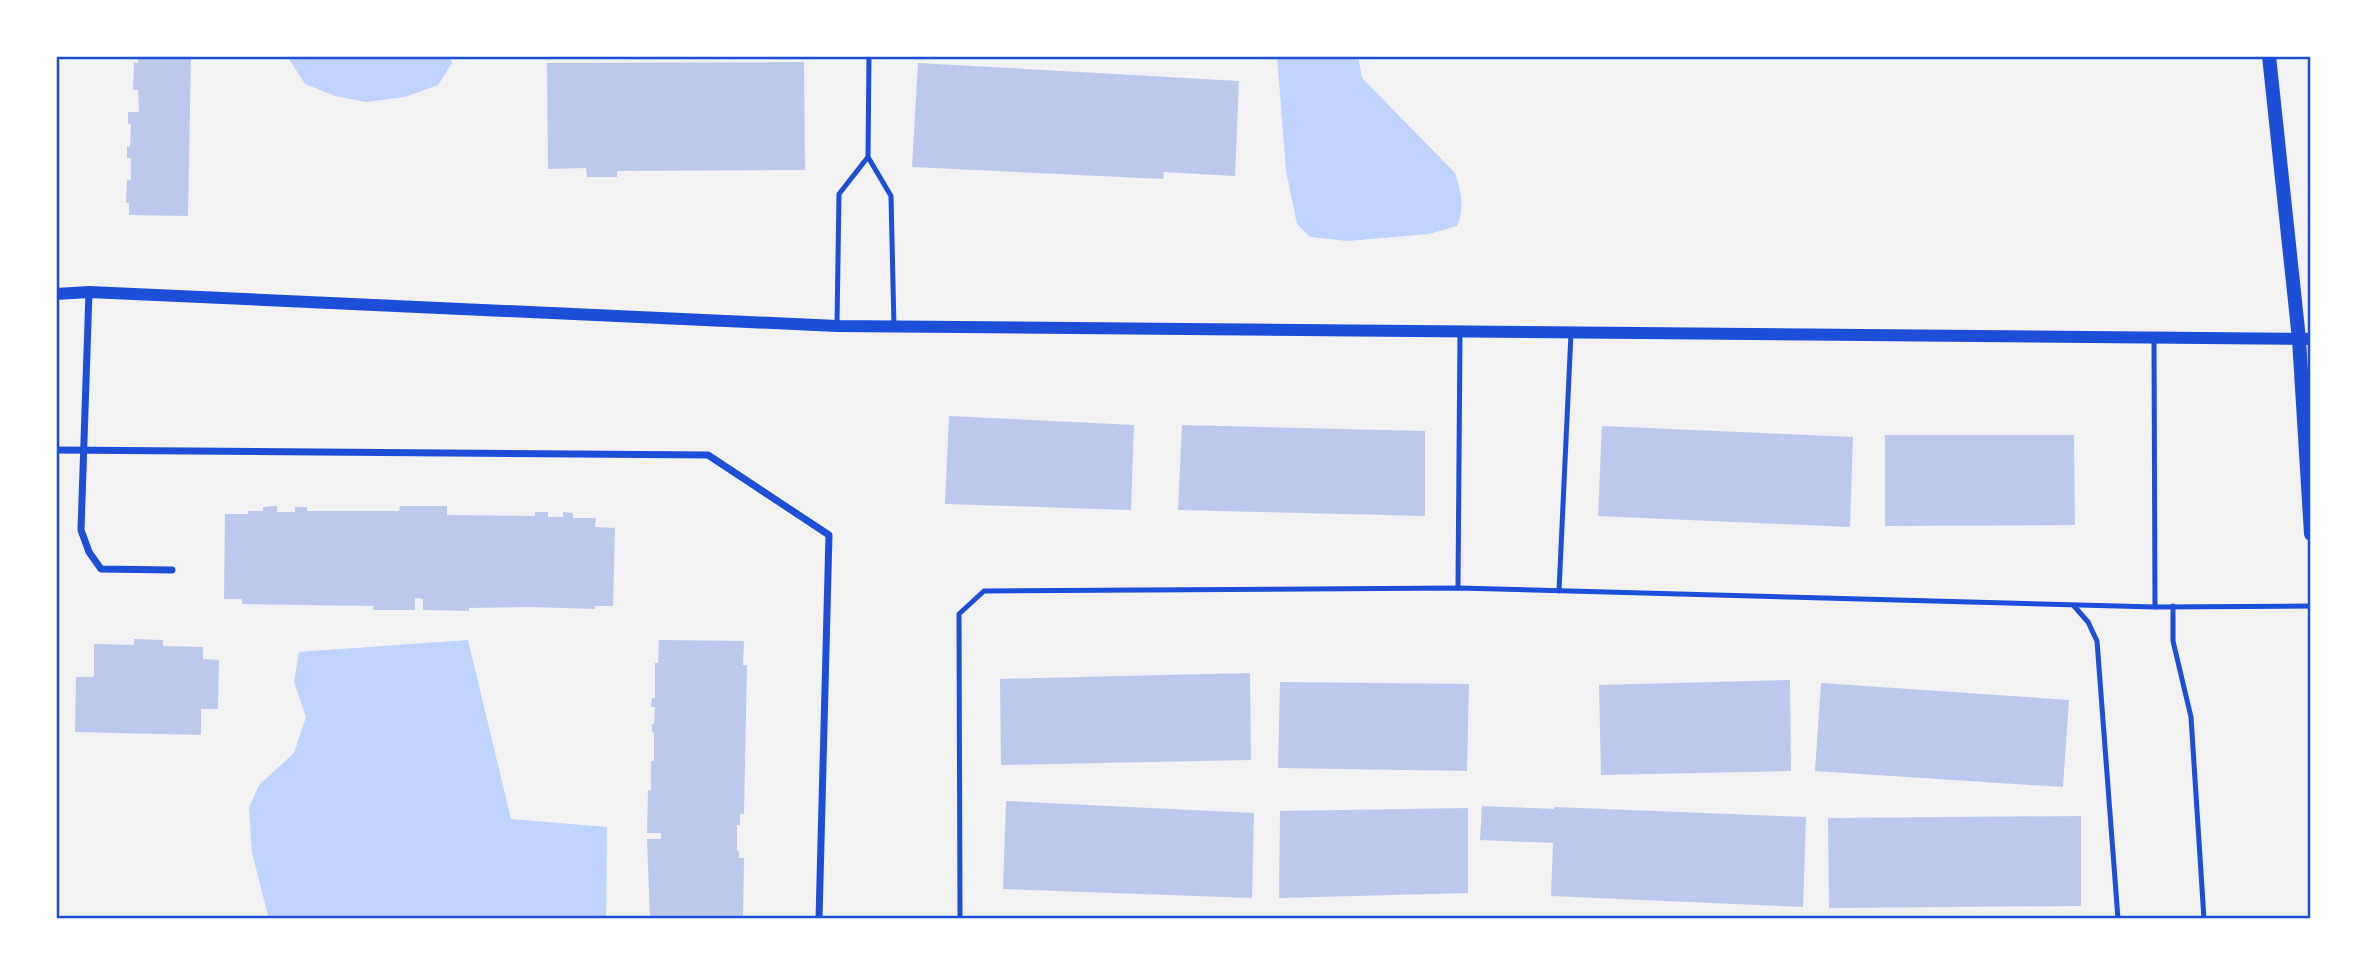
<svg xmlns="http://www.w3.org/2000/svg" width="2367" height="975" font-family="Spectral,serif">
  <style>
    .water { fill: #bfd3fe }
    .building { fill: #bdc9ec }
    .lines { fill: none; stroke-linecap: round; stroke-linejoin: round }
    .service { stroke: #1d4ed8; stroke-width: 5 }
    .minor { stroke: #1d4ed8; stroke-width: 7 }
    .tertiary { stroke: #1d4ed8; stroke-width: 12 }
    .secondary { stroke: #1d4ed8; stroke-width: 14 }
    .neatline { fill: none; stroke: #1d4ed8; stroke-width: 2.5 }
  </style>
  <rect width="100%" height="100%" fill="#f2f2f2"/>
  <g class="water">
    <path d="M 287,56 L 449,56 L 452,63 L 438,85 L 405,97 L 366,102 L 335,96 L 305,84 Z"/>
    <path d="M 1277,56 L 1358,56 L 1362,78 L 1455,173 C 1461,191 1465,207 1457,226 L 1429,234 L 1348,241 L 1310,237 L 1297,224 L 1286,171 Z"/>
    <path d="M 468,640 L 511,819 L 607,827 L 606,918 L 269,919 L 252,853 L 249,808 L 259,785 L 294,753 L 306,717 L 294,682 L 299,652 Z"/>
  </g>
  <g class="building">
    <path d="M 138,56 L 191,56 L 188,216 L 129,215 L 129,203 L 126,203 L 127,180 L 131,180 L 131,158 L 127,158 L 127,146 L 130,147 L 131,124 L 128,124 L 128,112 L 139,112 L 138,90 L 133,90 L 134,62 L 138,63 Z"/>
    <path d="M 804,62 L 805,170 L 617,171 L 617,177 L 587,177 L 586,168 L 548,169 L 547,63 Z"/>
    <path d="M 918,63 L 1239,81 L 1235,176 L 1164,172 L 1163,179 L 912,167 Z"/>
    <path d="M 949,416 L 1134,425 L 1131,510 L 945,504 Z"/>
    <path d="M 1182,425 L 1425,431 L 1425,516 L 1178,510 Z"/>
    <path d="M 1602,426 L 1853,437 L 1850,527 L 1598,516 Z"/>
    <path d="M 1885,435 L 2074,435 L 2075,525 L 1885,526 Z"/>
    <path d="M 277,506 L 277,512 L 295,512 L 295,507 L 307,507 L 307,511 L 399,511 L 400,506 L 447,506 L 447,515 L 535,516 L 535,512 L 548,512 L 548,517 L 563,517 L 563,512 L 573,513 L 573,518 L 596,518 L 595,527 L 615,528 L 613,606 L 595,606 L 595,609 L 531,607 L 469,608 L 469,611 L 423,610 L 423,599 L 415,598 L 415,610 L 373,610 L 374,606 L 242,604 L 242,599 L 224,599 L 225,514 L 248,514 L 248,511 L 263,511 L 263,507 Z"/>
    <path d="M 134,639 L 163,640 L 163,646 L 203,647 L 203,659 L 219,660 L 218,709 L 201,709 L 201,735 L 75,732 L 76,677 L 94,677 L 94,644 L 134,645 Z"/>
    <path d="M 659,640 L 744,641 L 743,665 L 747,665 L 744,814 L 740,814 L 740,825 L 737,825 L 737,851 L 739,851 L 739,858 L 744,858 L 743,919 L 650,919 L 647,839 L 661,839 L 661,833 L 647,833 L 648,790 L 651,790 L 651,761 L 654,761 L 654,733 L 652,732 L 652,724 L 654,724 L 655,707 L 651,707 L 652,698 L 655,698 L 655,663 L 658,663 Z"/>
    <path d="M 1250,673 L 1251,760 L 1001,765 L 1000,679 Z"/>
    <path d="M 1790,680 L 1791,771 L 1601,775 L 1599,685 Z"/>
    <path d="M 1280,682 L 1469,684 L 1467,771 L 1278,768 Z"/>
    <path d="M 1821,683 L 2069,700 L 2063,787 L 1815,771 Z"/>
    <path d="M 1006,801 L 1254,813 L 1252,898 L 1003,889 Z"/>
    <path d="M 1482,806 L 1554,809 L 1554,807 L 1806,817 L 1803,907 L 1551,896 L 1553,843 L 1480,840 Z"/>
    <path d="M 1468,808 L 1468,893 L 1279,898 L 1280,811 Z"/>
    <path d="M 2081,816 L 2081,906 L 1829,908 L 1828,818 Z"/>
  </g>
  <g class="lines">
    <g class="service">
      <path d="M 868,157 L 869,56"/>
      <path d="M 837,325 L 839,194 L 868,157 L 891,196 L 894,327"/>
      <path d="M 2154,338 L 2155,607 L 2311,606"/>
      <path d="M 1458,588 L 1460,332"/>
      <path d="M 1559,591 L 1571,333"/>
      <path d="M 2074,606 L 2088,622 L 2097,641 L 2118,919"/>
      <path d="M 2173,606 L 2173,641 L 2191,717 L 2204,919"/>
      <path d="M 960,919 L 959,614 L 984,591 L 1458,588 L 2155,607"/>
    </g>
    <g class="minor">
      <path d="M 89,292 L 81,530 L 89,552 L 101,569 L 172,570"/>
      <path d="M 56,450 L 708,455 L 829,535 L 819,919"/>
    </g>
    <path class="tertiary" d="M 56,294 L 89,292 L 837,326 L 2311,339"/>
    <path class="secondary" d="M 2269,56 L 2299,339 L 2311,534"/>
  </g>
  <rect width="2367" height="975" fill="none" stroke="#ffffff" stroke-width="116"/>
  <rect x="58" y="58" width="2251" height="859" class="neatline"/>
</svg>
